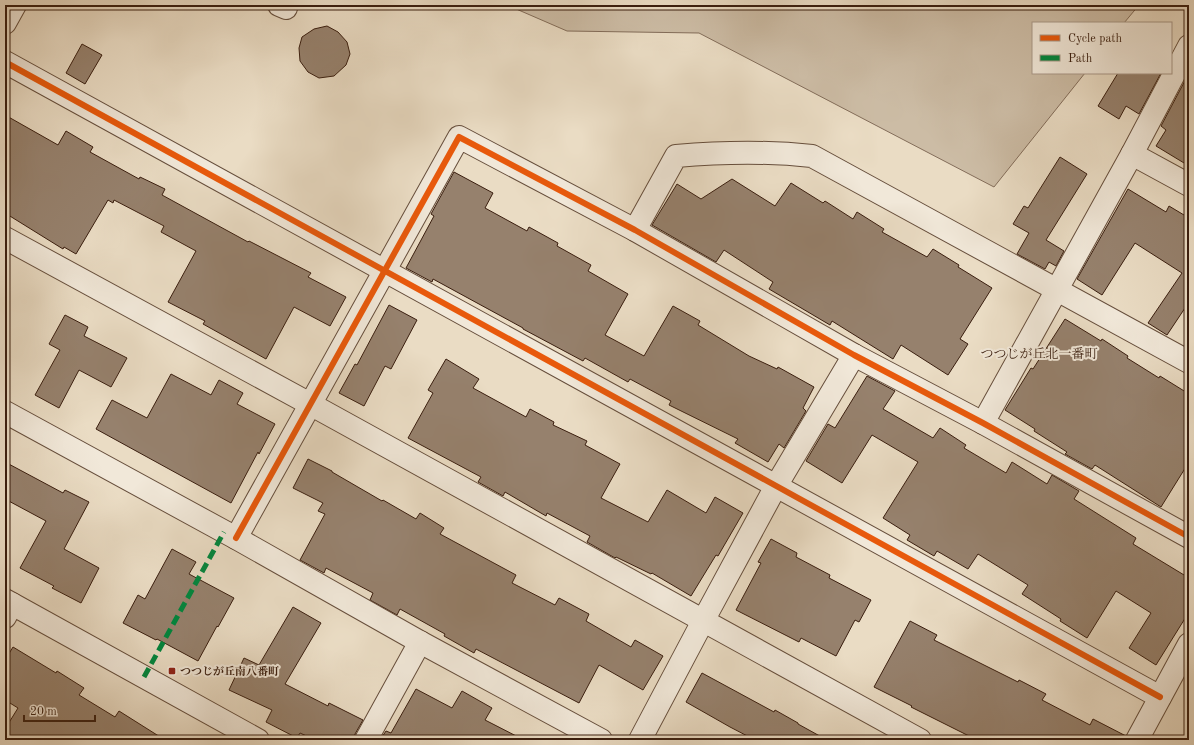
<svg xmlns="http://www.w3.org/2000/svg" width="1194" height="745" font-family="'Old Standard TT','Noto Serif JP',serif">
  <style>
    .green { fill: #ccbca5; stroke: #836d5a }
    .building { fill: #96816d; stroke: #3a1e0f }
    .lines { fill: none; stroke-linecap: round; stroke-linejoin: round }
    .minor-casing { stroke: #664e3c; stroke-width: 24 }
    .tertiary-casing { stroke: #664e3c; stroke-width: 24 }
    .minor { stroke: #f1e8d9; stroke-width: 22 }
    .tertiary { stroke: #f1e8d9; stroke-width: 22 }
    .quiet { stroke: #00873e; stroke-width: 5; stroke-dasharray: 10 5; stroke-linecap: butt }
    .cycleway-casing { stroke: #f1e8d9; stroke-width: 8 }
    .cycleway { stroke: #e8590c; stroke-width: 6 }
    .poi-dot { fill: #8f2418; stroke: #f1e8d9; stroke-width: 1.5 }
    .labels { text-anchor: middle; stroke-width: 4; stroke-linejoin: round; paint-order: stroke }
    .poi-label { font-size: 11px; font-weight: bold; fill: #3a1e0f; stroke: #f1e8d9; text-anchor: start }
    .quarter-label { font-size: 13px; fill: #3a1e0f; stroke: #f1e8d9 }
  </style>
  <rect width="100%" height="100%" fill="#eadcc4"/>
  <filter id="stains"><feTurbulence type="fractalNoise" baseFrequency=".005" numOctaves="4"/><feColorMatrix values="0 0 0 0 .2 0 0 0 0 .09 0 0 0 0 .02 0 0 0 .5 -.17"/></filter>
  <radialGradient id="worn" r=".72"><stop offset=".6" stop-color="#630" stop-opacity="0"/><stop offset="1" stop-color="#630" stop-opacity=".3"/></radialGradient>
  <path class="green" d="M 507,5 L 1139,5 L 1124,23 L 1033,23 L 1033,73 L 1085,73 L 994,187 L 699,33 L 567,31 Z"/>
  <g class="building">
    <path d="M 327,26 L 338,32 L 347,42 L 350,54 L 346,65 L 334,76 L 319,78 L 308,72 L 300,61 L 299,48 L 302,37 L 314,29 Z"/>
    <path d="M 82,44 L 102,55 L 85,84 L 66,73 Z"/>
    <path d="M 1118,73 L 1161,73 L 1139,114 L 1126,106 L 1119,119 L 1098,106 Z"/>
    <path d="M 1189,73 L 1189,166 L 1156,146 L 1166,130 L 1161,126 Z"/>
    <path d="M 5,115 L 58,145 L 66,131 L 93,147 L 90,152 L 139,179 L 140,177 L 165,189 L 162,195 L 248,242 L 249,241 L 311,273 L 308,277 L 346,297 L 330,326 L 294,307 L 266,359 L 203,324 L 205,321 L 168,302 L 196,251 L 161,232 L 164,226 L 114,200 L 113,203 L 108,200 L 76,254 L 64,247 L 63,249 L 5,213 Z"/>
    <path d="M 1060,157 L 1087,174 L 1046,240 L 1064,251 L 1056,266 L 1049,262 L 1045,269 L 1017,254 L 1029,233 L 1013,224 L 1024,206 L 1028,208 Z"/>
    <path d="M 454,172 L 493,193 L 485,208 L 527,231 L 529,227 L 558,243 L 557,246 L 591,265 L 588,271 L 628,294 L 605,335 L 644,356 L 673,306 L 700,321 L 698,325 L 749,356 L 777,369 L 778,367 L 814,387 L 803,408 L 806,411 L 784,448 L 779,444 L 768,462 L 735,443 L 738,439 L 669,405 L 671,401 L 630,379 L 628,382 L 585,358 L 583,361 L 523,329 L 523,328 L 433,279 L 432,282 L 406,268 L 434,216 L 431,214 Z"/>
    <path d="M 732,179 L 775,206 L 791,183 L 823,203 L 825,201 L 853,219 L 857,212 L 884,229 L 882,232 L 927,257 L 933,249 L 959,265 L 958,267 L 992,288 L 960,339 L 968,344 L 948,375 L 901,345 L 893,359 L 832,321 L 830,325 L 769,289 L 773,282 L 724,250 L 716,262 L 652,225 L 677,184 L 701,199 Z"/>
    <path d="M 1128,189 L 1166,212 L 1169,206 L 1189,218 L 1189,302 L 1167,335 L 1148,323 L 1182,273 L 1135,243 L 1102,295 L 1077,279 Z"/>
    <path d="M 389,305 L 417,320 L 391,369 L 385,366 L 364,406 L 339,393 L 355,364 L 357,365 Z"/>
    <path d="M 65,315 L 88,327 L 84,336 L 127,358 L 111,387 L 79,370 L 59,408 L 35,395 L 60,350 L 49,344 Z"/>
    <path d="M 1065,319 L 1101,341 L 1102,339 L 1128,356 L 1127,358 L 1159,378 L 1160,376 L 1189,394 L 1189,462 L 1161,507 L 1095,465 L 1092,469 L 1065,454 L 1067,452 L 1034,431 L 1035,429 L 1005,410 L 1031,368 L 1033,369 Z"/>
    <path d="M 446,359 L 479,379 L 473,388 L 526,417 L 530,409 L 554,422 L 553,425 L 587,441 L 585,445 L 620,464 L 601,498 L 648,522 L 667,490 L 706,513 L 715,497 L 743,513 L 718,556 L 716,555 L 691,596 L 652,573 L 651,574 L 616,557 L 615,558 L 587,542 L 590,536 L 547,513 L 546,516 L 505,492 L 503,496 L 478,482 L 481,477 L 408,438 L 433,393 L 428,390 Z"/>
    <path d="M 171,374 L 211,395 L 219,380 L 243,393 L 237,404 L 275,424 L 259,454 L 258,452 L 231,503 L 96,429 L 112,400 L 147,418 Z"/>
    <path d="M 867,376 L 895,391 L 883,409 L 933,438 L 940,428 L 966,445 L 964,448 L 1006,473 L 1012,462 L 1047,484 L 1052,475 L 1079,491 L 1074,499 L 1136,538 L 1133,544 L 1189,578 L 1189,612 L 1156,665 L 1129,648 L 1151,613 L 1116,591 L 1087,638 L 1060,621 L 1061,619 L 1022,594 L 1028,585 L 978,554 L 968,569 L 937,551 L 934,556 L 907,540 L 910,535 L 883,518 L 918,462 L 872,435 L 842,483 L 806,461 L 828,424 L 835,428 Z"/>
    <path d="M 308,459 L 332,471 L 332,472 L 382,501 L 383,500 L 416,519 L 420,513 L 444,528 L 440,534 L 516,575 L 512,583 L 555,605 L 559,598 L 589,614 L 586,621 L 631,647 L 635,640 L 663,656 L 643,690 L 599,665 L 579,703 L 476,649 L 474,653 L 444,636 L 445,634 L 400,609 L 397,615 L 370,600 L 373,593 L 326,568 L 324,573 L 300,560 L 325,514 L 318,511 L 323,503 L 293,488 Z"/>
    <path d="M 5,462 L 63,493 L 65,490 L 89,502 L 64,549 L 99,568 L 81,603 L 52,588 L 54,586 L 20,568 L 46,521 L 5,499 Z"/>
    <path d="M 771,539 L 797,553 L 796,557 L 830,575 L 829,578 L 871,600 L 859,622 L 855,620 L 836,656 L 801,638 L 799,642 L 736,610 L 761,563 L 758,562 Z"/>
    <path d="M 172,549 L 196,562 L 189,574 L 234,598 L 218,627 L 217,626 L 198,661 L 157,639 L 156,640 L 123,623 L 138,595 L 145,599 Z"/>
    <path d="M 293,607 L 321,623 L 285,684 L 328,706 L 329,703 L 363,720 L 355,734 L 354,740 L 315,740 L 300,733 L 297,738 L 266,722 L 272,710 L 229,690 L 244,658 L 259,665 Z"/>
    <path d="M 910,621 L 937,635 L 934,640 L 1018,682 L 1019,680 L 1046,694 L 1042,700 L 1090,725 L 1093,719 L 1126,736 L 1125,740 L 977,740 L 911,707 L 912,706 L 874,687 Z"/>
    <path d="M 13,647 L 56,673 L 57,671 L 84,688 L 79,695 L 115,717 L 119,711 L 165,740 L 5,740 L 5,729 L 18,708 L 5,700 L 5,660 Z"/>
    <path d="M 702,673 L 774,712 L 775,710 L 798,723 L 798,724 L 827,740 L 755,740 L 730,727 L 686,702 Z"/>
    <path d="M 416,689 L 452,708 L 462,691 L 492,708 L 485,720 L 524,740 L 380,740 L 386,731 L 391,733 Z"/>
  </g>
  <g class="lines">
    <defs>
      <g id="minor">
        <path d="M 279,5 L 286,8"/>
        <path d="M 5,23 L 15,5"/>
        <path d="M 5,62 L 1160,697"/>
        <path d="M 1132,154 L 1189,185"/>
        <path d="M 635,230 L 676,156 C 722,152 766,151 812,156 L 1189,362"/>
        <path d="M 5,238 L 310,404 L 920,740"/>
        <path d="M 5,412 L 236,538 L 420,642 L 601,740"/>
        <path d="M 983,423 L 1132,154 L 1189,46"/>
        <path d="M 236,538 L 459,137 L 635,230 L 854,355 L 983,423 L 1189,537"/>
        <path d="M 5,617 L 12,604"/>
        <path d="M 366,740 L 420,642"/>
        <path d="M 640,740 L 703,621 L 776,486 L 854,355"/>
        <path d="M 1137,740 L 1189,644"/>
      </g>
      <path id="tertiary" d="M 5,600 L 258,740"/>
    </defs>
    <use href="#minor" class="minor-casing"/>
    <use href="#tertiary" class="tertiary-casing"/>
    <use href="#minor" class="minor"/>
    <use href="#tertiary" class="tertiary"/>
    <path class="quiet" d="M 144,677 L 224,532"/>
    <defs>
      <g id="cycleway">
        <path d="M 5,62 L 1160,697"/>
        <path d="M 236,538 L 459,137 L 635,230 L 854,355 L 983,423 L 1189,537"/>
      </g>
    </defs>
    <use href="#cycleway" class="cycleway-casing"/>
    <use href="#cycleway" class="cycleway"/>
  </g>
  <rect class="poi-dot" x="168" y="667" width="8" height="8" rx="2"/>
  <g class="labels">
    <g class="poi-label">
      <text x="180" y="675">つつじが丘南八番町</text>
    </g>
    <g class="quarter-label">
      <text x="1039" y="358">つつじが丘北一番町</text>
    </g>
  </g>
  <rect width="1194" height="745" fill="none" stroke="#eadcc4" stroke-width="20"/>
  <rect x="6" y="6" width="1182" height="733" fill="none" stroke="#3a1e0f" stroke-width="2"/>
  <rect x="10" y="10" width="1174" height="725" fill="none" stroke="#3a1e0f"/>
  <rect x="1032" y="22" width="140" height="52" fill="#f1e8d9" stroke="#a89788"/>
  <rect x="1040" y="35" width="20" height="6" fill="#e8590c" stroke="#a89788"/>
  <text x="1068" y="42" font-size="12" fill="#3a1e0f">Cycle path</text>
  <rect x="1040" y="55" width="20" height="6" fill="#00873e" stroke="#a89788"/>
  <text x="1068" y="62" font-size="12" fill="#3a1e0f">Path</text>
  <path d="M24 715v6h71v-6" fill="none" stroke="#3a1e0f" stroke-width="2"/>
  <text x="30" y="715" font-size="12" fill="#3a1e0f" stroke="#f1e8d9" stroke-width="3" paint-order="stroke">20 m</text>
  <rect width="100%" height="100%" filter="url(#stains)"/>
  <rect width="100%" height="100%" fill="url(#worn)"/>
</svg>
